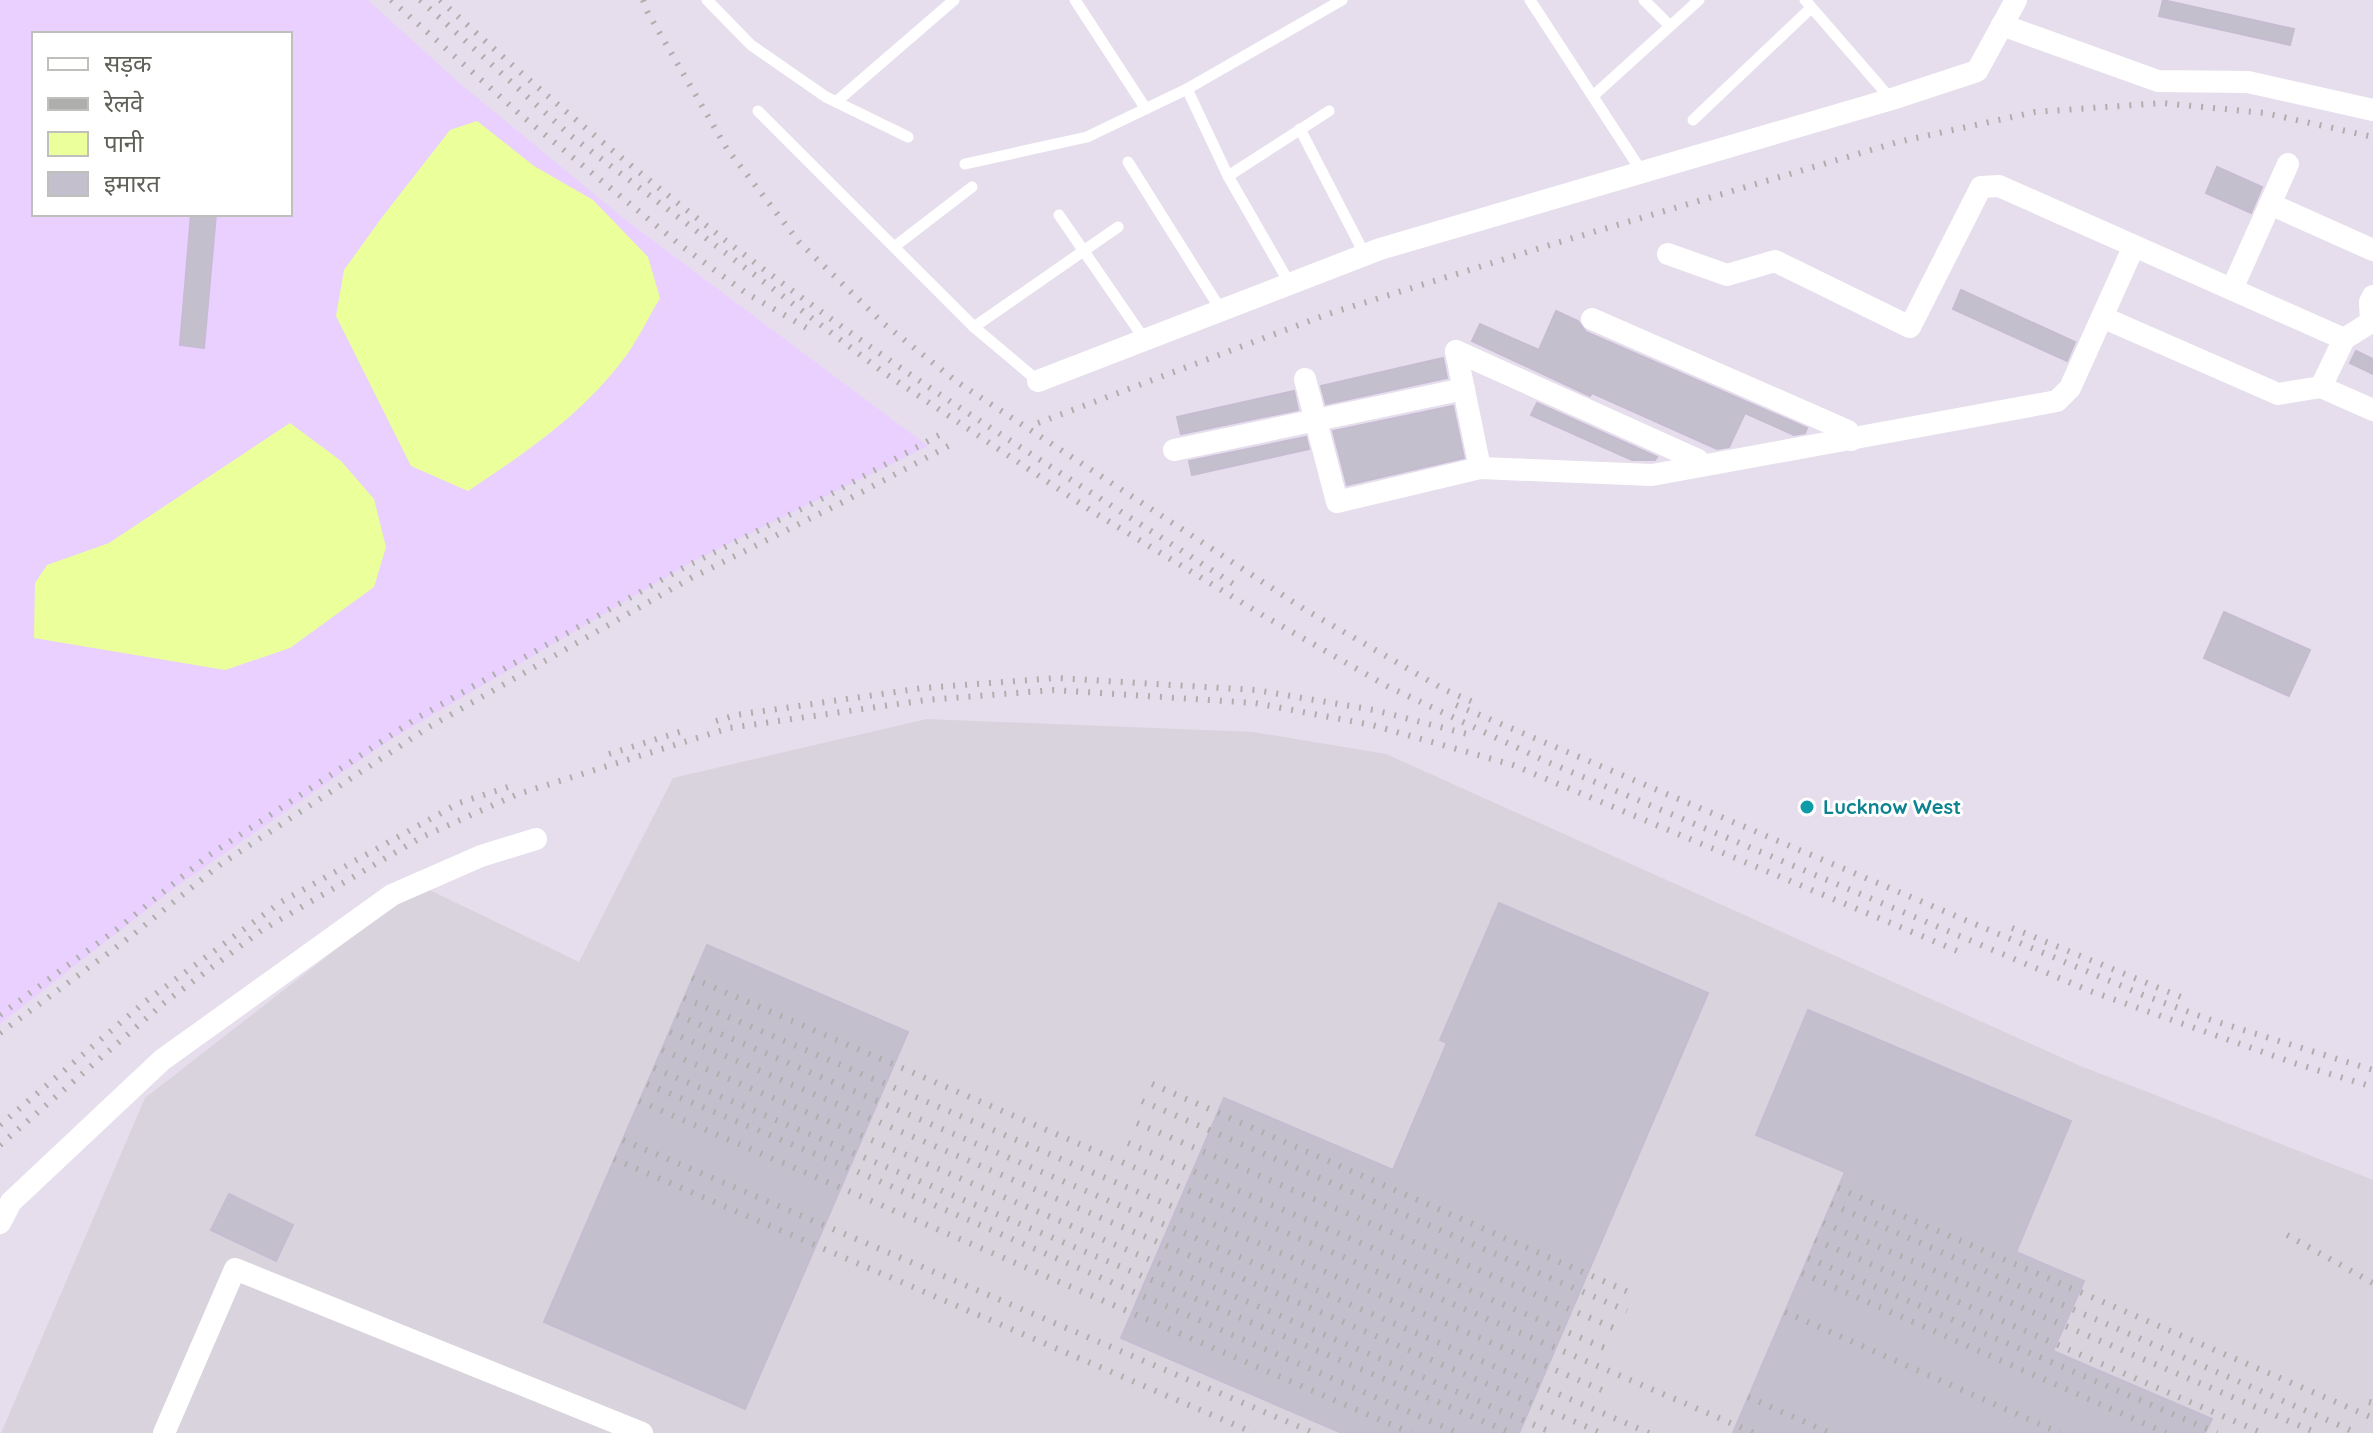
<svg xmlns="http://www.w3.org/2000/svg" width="2373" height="1433" font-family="Quicksand,'Noto Sans Devanagari',sans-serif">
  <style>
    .commercial { fill: #e9d0ff; fill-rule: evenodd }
    .industrial { fill: #d8d3dc }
    .water { fill: #ebff9b }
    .building { fill: #c4bfcc; stroke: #c5bcd1; stroke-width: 2 }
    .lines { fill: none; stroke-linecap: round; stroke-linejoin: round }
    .service { stroke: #fff; stroke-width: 11 }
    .minor { stroke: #fff; stroke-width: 22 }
    .rail { stroke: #aeafad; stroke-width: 6; stroke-dasharray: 2 10; stroke-linecap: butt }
    .culture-dot { fill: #0f9aa8; stroke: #fff; stroke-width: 3 }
    .labels { text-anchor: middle; stroke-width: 6; stroke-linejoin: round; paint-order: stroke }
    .culture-label { font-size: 20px; font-weight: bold; fill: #0d838f; stroke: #fff; text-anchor: start }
  </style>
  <rect width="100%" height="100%" fill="#e6deec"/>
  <path class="commercial" d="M 0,0 L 368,0 L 457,81 L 627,221 L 928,446 L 692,562 L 390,740 L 177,886 L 0,1024 ZM 34,34 L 290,34 L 290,214 L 34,214 Z"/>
  <path class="industrial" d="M 927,719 L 1253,732 L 1386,754 L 2078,1065 L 2373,1180 L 2373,1433 L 1,1433 L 145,1098 L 419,885 L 579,962 L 673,778 Z"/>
  <g class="water">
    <path d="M 477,121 L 534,166 L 593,200 L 648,257 L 660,298 C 648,318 637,342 622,361 C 580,416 525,453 468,491 L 411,466 L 336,316 L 344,270 L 383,216 L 450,130 Z"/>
    <path d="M 290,423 L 341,461 L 374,499 L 386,547 L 374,587 L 290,648 L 225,670 L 34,638 L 35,583 L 47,565 L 109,543 Z"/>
  </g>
  <g class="building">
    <path d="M 2163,0 L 2294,29 L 2290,45 L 2159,16 Z"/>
    <path d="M 2217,167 L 2262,187 L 2251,213 L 2206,193 Z"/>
    <path d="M 191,214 L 216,214 L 204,348 L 180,345 Z"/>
    <path d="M 1961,290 L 2075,342 L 2067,361 L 1953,309 Z"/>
    <path d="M 1556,311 L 1578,321 L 1586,332 L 1807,428 L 1805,433 L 1794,435 L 1745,413 L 1729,447 L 1717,449 L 1592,393 L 1590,396 L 1472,341 L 1480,324 L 1539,350 Z"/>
    <path d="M 2356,351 L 2373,359 L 2373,374 L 2350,363 Z"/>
    <path d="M 1443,358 L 1447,378 L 1326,404 L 1321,386 Z"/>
    <path d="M 1294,391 L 1298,410 L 1181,434 L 1177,417 Z"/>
    <path d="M 1537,403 L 1657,457 L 1655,460 L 1632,460 L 1531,415 Z"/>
    <path d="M 1453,406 L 1464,458 L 1347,485 L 1333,431 Z"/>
    <path d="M 1306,437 L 1309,449 L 1192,475 L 1189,461 Z"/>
    <path d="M 2224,612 L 2310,650 L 2289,696 L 2204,658 Z"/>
    <path d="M 1499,903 L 1708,993 L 1519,1433 L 1342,1433 L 1121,1338 L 1224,1098 L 1393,1170 L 1447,1043 L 1440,1040 Z"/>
    <path d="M 707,945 L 908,1032 L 745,1409 L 544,1322 Z"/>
    <path d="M 1808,1010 L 2071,1121 L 2016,1252 L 2084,1281 L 2053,1351 L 2212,1419 L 2205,1433 L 1733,1433 L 1845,1172 L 1756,1135 Z"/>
    <path d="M 229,1194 L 293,1225 L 276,1261 L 211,1230 Z"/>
  </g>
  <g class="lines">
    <g class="service">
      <path d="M 707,0 L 751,45 L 826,97 L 908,137"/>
      <path d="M 1075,0 L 1146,109"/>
      <path d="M 1530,0 L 1642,172"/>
      <path d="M 1644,0 L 1670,26"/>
      <path d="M 1805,0 L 1891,99"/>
      <path d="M 1187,89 L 1228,176"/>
      <path d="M 1593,96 L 1699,0"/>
      <path d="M 836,102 L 954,0"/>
      <path d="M 758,111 L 974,327 L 1038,381"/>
      <path d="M 1693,120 L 1811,8"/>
      <path d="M 1300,129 L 1365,255"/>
      <path d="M 1128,162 L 1221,310"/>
      <path d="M 965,164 L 1087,137 L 1187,89 L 1342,0"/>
      <path d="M 1059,215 L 1145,340"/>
      <path d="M 894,247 L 972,187"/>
      <path d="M 1290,284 L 1228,176 L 1329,111"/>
      <path d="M 974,327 L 1118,227"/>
    </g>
    <g class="minor">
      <path d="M 2002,25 L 2158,81 L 2248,82 L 2373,110"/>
      <path d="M 2270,204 L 2373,250"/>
      <path d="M 1668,254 L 1727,275 L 1775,261 L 1910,327 L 1981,187 L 1999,186 L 2344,339 L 2371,322"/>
      <path d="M 2232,289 L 2288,164"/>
      <path d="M 2102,317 L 2278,394 L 2321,387 L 2344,339"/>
      <path d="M 1592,319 L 1848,431 L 1851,440"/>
      <path d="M 2371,322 L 2370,302 L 2373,296"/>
      <path d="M 1456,351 L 1698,460 L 1701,466"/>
      <path d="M 1456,351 L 1480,468"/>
      <path d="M 1305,379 L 1337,502 L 1480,468 L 1652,475 L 2057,401 L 2070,388 L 2134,246"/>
      <path d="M 1038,381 L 1380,249 L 1892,99 L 1977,71 L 2016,0"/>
      <path d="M 2321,387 L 2373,410"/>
      <path d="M 1174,450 L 1464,389"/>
      <path d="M 0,1223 L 11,1202 L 162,1060 L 392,895 L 481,856 L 536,839"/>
      <path d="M 164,1433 L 235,1269 L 642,1433"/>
    </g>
    <g class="rail">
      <path d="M 391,0 L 522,116 L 679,244 L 746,293 L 812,331"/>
      <path d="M 420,0 L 571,136 L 883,372 L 1090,510 L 1264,616 L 1387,686 L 1543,760 L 2090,991 L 2294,1063 L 2373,1087"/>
      <path d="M 440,0 C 594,142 760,273 933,390 C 1034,457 1136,521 1238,587"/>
      <path d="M 643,0 L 648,13 L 727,149 L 799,242 L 883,323 L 957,382 L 1304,609 L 1445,690 L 1473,702"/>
      <path d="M 1038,423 L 1328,314 L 1553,244 L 1898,142 L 2035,112 L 2162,103 L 2265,113 L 2373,137"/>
      <path d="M 1456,705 L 2143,995 L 2208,1019 L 2373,1070"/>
      <path d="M 716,721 L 736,715 L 923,688 L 1057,678 L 1255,690 L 1374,710 L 1475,736"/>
      <path d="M 609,754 L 689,729"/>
      <path d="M 2012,928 L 2186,999"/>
      <path d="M 692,978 L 1754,1433"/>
      <path d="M 684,998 L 1602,1390"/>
      <path d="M 0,1015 L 117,929 L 208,856 L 417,718 L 679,570 L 831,494 L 941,434"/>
      <path d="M 677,1015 L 1649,1433"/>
      <path d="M 670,1032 L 1601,1433"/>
      <path d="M 0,1033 L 130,937 L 221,864 L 429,727 L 691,578 L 843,502 L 954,443"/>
      <path d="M 662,1050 L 1553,1433"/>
      <path d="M 654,1068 L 1511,1433"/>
      <path d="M 647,1084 L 849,1168 L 1458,1433"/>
      <path d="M 1152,1084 L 1633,1294"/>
      <path d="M 639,1101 L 1411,1433"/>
      <path d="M 1142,1101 L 1627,1311"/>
      <path d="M 1137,1123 L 1616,1329"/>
      <path d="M 0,1125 L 146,1001 L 281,902 L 459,803 L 517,784"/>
      <path d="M 623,1140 L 1314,1433"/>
      <path d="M 1128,1143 L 1607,1349"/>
      <path d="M 0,1145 L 164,1003 L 262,930 L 422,837 L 518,794 L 729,728 L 926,700 L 1054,690 L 1255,703 L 1372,725 L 1513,765 L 1960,952"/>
      <path d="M 614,1159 L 1254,1433"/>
      <path d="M 1838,1188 L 2373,1418"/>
      <path d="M 1831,1204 L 2357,1433"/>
      <path d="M 1823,1223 L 2317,1433"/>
      <path d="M 2287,1235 L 2373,1283"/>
      <path d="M 1815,1240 L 2262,1433"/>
      <path d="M 1808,1258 L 2217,1433"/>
      <path d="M 1802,1273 L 2166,1433"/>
      <path d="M 1785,1312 L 2060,1433"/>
      <path d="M 1748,1397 L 1830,1433"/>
      <path d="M 2369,1402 L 2373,1403"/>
    </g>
  </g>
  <circle class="culture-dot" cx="1807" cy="807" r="8"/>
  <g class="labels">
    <g class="culture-label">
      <text x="1823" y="814">Lucknow West</text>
    </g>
  </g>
  <rect x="32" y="32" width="260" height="184" fill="#ffffff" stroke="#bfc0bc" stroke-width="2"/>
  <rect x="48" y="58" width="40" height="12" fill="#ffffff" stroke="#bfc0bc" stroke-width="2"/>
  <text x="104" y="72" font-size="24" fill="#5e6157">सड़क</text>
  <rect x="48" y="98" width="40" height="12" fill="#aeafad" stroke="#bfc0bc" stroke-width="2"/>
  <text x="104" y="112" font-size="24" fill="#5e6157">रेलवे</text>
  <rect x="48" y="132" width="40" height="24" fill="#ebff9b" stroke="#bfc0bc" stroke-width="2"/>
  <text x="104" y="152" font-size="24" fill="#5e6157">पानी</text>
  <rect x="48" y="172" width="40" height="24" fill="#c4bfcc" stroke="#bfc0bc" stroke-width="2"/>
  <text x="104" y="192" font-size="24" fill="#5e6157">इमारत</text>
</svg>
